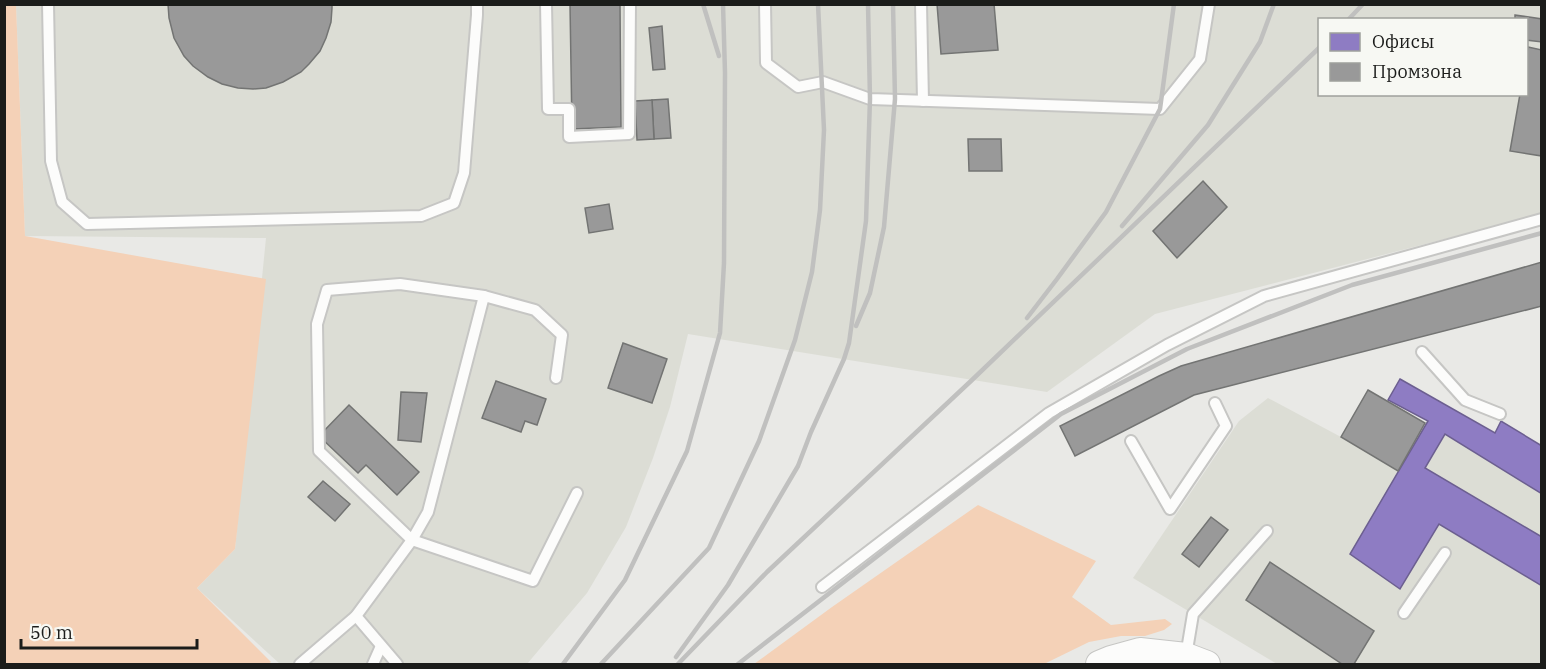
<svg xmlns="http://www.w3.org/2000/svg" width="1546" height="669" font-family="'IBM Plex Serif',serif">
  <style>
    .built { fill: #dcddd5; fill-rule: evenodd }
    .green { fill: #f4d1b7 }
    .offices { fill: #8e7cc3; stroke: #6c5f90; stroke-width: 1.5 }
    .industry { fill: #999; stroke: #737473; stroke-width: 1.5 }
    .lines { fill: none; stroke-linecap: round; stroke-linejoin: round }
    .service-casing { stroke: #c6c6c4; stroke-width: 14 }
    .tertiary-casing { stroke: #c6c6c4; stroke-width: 28 }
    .service { stroke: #fcfcfb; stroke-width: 10 }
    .tertiary { stroke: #fcfcfb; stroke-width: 26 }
    .rail { stroke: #c0c0bf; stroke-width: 4.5 }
  </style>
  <rect width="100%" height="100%" fill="#e9e9e6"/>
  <g class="built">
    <path d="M 16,5 L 1541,5 L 1541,214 L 1155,314 L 1047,392 L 688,334 L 670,407 L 653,458 L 626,527 L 587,593 L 527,664 L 280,664 L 197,588 L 235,549 L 266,238 L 25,236 ZM 1320,20 L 1526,20 L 1526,94 L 1320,94 Z"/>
    <path d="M 1400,379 L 1494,433 L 1501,421 L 1541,446 L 1541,664 L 1277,664 L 1133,578 L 1239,421 L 1268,398 L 1341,437 L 1398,471 L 1428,421 L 1388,400 Z"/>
  </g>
  <g class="green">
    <path d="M 4,5 L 16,5 L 25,236 L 266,279 L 235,549 L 197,588 L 271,662 L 268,664 L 5,664 Z"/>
    <path d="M 978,505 L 1096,561 L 1072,597 L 1111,625 L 1165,619 L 1172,624 L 1164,630 L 1145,636 L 1121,636 L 1089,642 L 1044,664 L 754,664 L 832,607 Z"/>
  </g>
  <path class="offices" d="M 1400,379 L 1495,433 L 1501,421 L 1542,446 L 1542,494 L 1445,434 L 1425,468 L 1542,537 L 1542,586 L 1439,524 L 1400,589 L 1350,554 L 1428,421 L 1388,400 Z"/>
  <g class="industry">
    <path d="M 168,4 L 332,4 L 332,8 L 331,22 L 326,38 L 320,51 L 309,64 L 301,72 L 283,82 L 266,88 L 253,89 L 238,88 L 222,84 L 208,77 L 193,66 L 184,56 L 174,38 L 169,18 Z"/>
    <path d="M 570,4 L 620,4 L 621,127 L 572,129 Z"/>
    <path d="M 937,4 L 994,4 L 998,50 L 941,54 Z"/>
    <path d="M 1515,15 L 1542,19 L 1542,42 L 1526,40 L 1526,20 L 1515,20 Z"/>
    <path d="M 662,26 L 665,69 L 653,70 L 649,28 Z"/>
    <path d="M 1528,47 L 1542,50 L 1542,156 L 1510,151 L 1520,94 L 1526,94 L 1526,57 Z"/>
    <path d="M 668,99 L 671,138 L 654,139 L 652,100 Z"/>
    <path d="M 652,100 L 654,139 L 637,140 L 635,101 Z"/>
    <path d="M 968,139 L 1001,139 L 1002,171 L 969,171 Z"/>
    <path d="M 1203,181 L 1227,207 L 1177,258 L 1153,231 Z"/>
    <path d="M 609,204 L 613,229 L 589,233 L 585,208 Z"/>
    <path d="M 1542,262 L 1542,306 L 1194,395 L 1075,456 L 1060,426 L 1159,376 L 1181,366 Z"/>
    <path d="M 623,343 L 667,359 L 652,403 L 608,388 Z"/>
    <path d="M 496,381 L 546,399 L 537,425 L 525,421 L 521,432 L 482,418 Z"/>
    <path d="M 1368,390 L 1425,423 L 1398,471 L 1341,437 Z"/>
    <path d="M 401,392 L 427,393 L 421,442 L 398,440 Z"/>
    <path d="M 349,405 L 419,472 L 397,495 L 366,465 L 358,473 L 319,436 Z"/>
    <path d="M 323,481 L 350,504 L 335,521 L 308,497 Z"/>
    <path d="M 1211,517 L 1228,530 L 1199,567 L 1182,554 Z"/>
    <path d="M 1270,562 L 1374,631 L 1354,664 L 1342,664 L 1246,600 Z"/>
  </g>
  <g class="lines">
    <defs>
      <g id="service">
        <path d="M 48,4 L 51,161 L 62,202 L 87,224 L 421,216 L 454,203 L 464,173 L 477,15 L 477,4"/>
        <path d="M 546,4 L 548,109 L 569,109 L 569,137 L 629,134 L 630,4"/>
        <path d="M 765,4 L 766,63 L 798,87 L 823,82 L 870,99 L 1160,109 L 1200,59 L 1209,4"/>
        <path d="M 921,4 L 923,101"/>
        <path d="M 484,296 L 400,284 L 327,290 L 317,324 L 319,451 L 412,540 L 533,581 L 577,493"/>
        <path d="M 1422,352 L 1465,400 L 1500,414"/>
        <path d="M 1131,441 L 1170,509 L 1226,426 L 1215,403"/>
        <path d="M 822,587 L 1049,413 L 1167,345 L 1264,296 L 1542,219"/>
        <path d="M 1404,613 L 1445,553"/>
        <path d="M 356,616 L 397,664"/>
        <path d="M 1186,656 L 1193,614 L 1267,531"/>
        <path d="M 300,664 L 356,616 L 412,540 L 428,512 L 484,296 L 535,310 L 562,335 L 556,378"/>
        <path d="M 373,664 L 381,646"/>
      </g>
      <path id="tertiary" d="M 1099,664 L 1111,659 L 1140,651 L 1186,656 L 1207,664"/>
    </defs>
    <use href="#service" class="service-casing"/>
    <use href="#tertiary" class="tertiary-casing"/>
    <use href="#service" class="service"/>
    <use href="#tertiary" class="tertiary"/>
    <g class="rail">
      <path d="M 703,4 L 719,56"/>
      <path d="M 1348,20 L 1363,4"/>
      <path d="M 1122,226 L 1208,125 L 1260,42 L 1274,4"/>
      <path d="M 1027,318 L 1057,279 L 1106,212 L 1160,109 L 1174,4"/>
      <path d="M 856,326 L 870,293 L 884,227 L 895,99 L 893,4"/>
      <path d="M 676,657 L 728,585 L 798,466 L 811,432 L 844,359 L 849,343 L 866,221 L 870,99 L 868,4"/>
      <path d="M 563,664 L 625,580 L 687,451 L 720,333 L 724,263 L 725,73 L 723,4"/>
      <path d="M 601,664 L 709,548 L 759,441 L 795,340 L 812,272 L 820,210 L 824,130 L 818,4"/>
      <path d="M 678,664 L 767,572 L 972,380 L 1320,47"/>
      <path d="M 738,664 L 1061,414 L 1187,349 L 1352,285 L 1542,233"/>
    </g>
  </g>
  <rect width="1546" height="669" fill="none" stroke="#1b1c1a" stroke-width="12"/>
  <rect x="1318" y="18" width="210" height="78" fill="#f7f8f3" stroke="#9fa09c" stroke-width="1.5"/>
  <rect x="1330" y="33" width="30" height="18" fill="#8e7cc3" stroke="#9fa09c" stroke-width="1.5"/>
  <text x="1372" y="48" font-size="18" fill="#1b1c1a">Офисы</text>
  <rect x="1330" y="63" width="30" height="18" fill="#999999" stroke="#9fa09c" stroke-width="1.5"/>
  <text x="1372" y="78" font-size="18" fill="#1b1c1a">Промзона</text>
  <path d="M21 639v9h176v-9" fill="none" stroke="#1b1c1a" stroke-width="3"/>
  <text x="30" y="639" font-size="18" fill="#1b1c1a" stroke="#f7f8f3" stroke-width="4.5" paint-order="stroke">50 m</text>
</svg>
